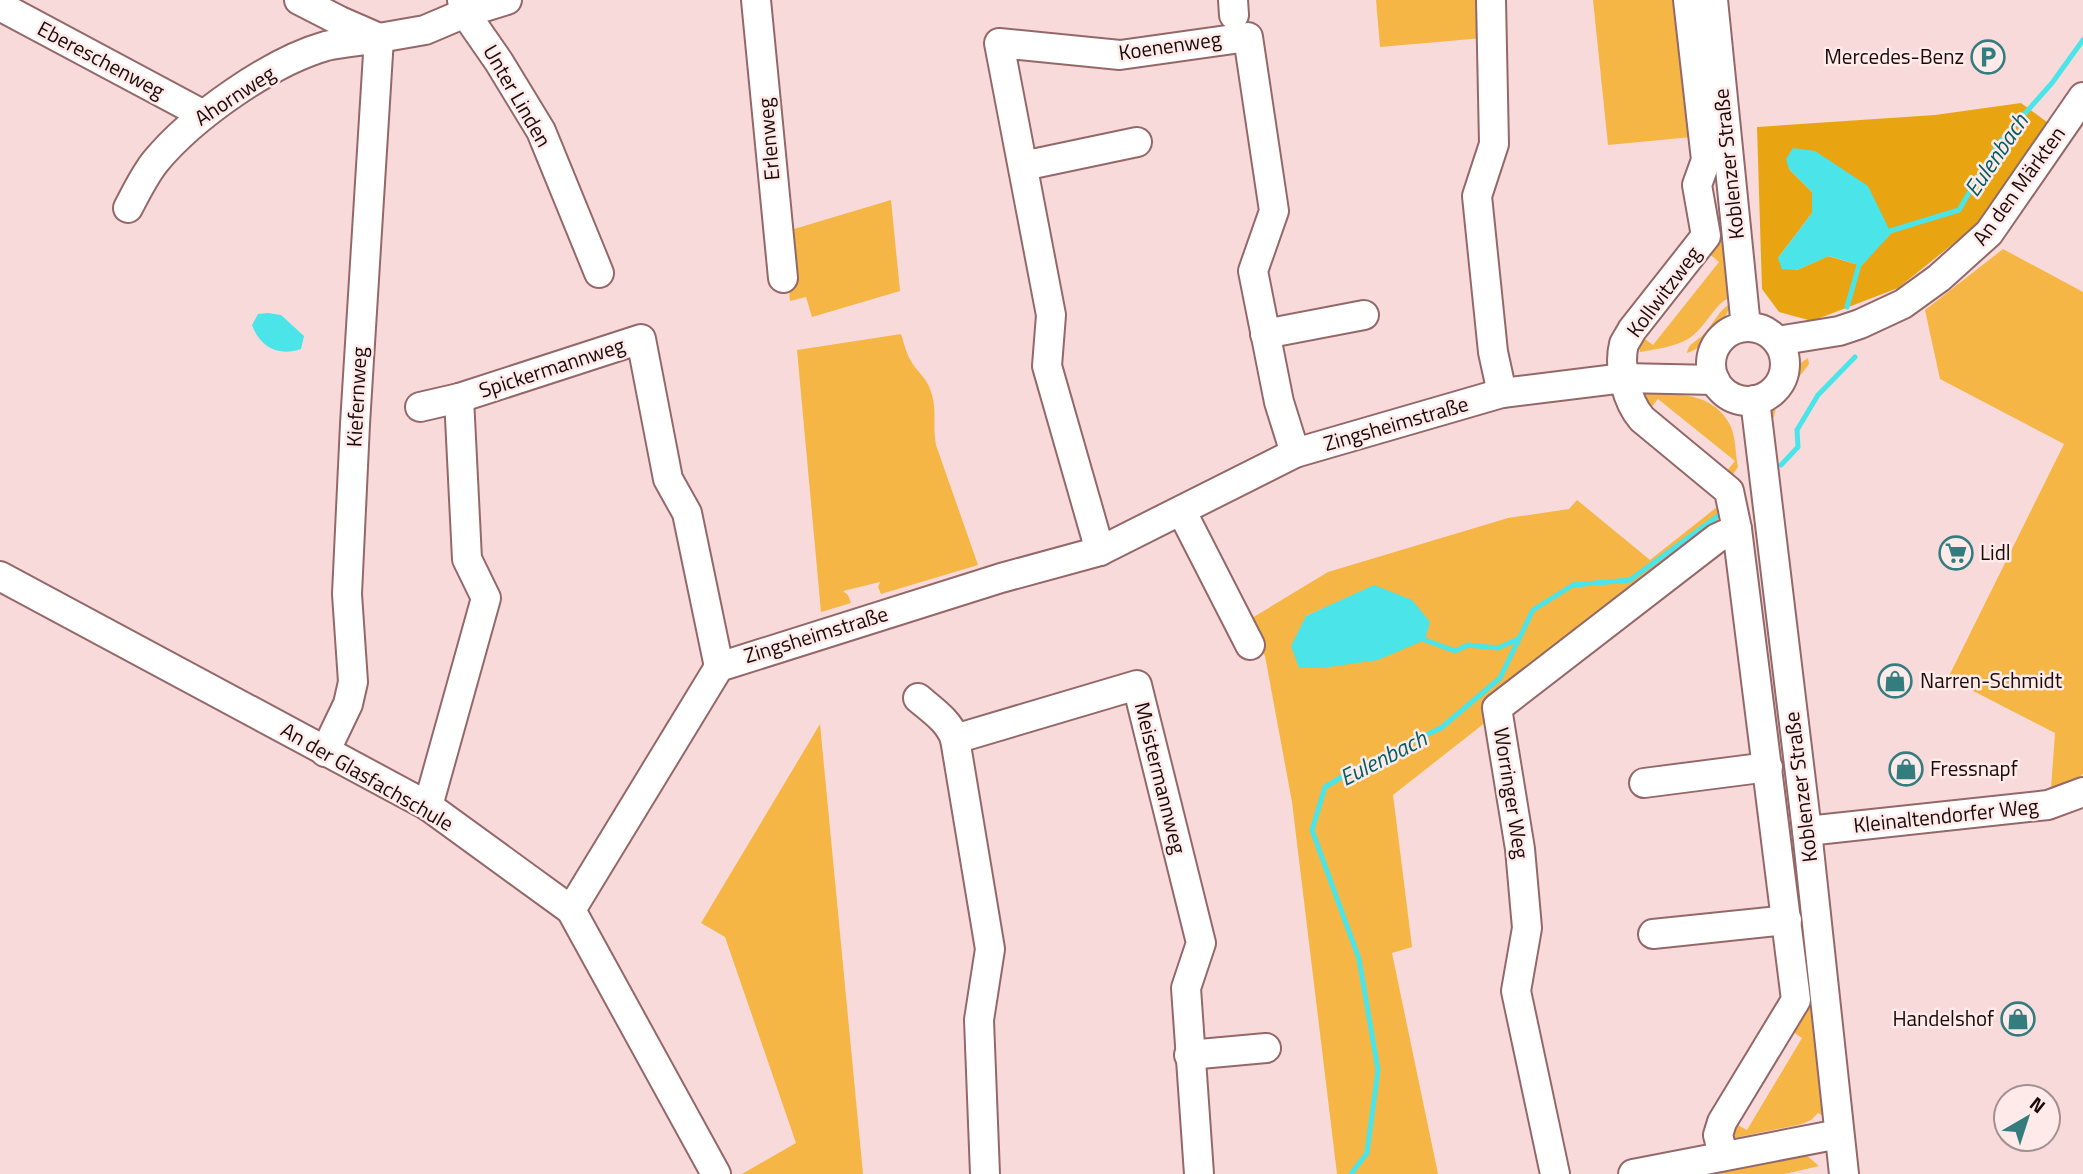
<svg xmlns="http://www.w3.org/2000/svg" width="2083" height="1174" font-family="'Titillium Web',sans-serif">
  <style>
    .green { fill: #f5b645; fill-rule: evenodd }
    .forest { fill: #e9a511; fill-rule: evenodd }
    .water { fill: #4ae4e9 }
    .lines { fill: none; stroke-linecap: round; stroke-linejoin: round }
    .stream { stroke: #4ae4e9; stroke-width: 5 }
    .minor-casing { stroke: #946868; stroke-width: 32 }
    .minor { stroke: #fff; stroke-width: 28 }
    .labels { text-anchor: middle; stroke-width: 5; stroke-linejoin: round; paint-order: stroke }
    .street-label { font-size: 21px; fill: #1a0a0a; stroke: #ffeaea }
    .poi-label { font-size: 21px; fill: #1a0a0a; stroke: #ffeaea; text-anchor: start }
    .water-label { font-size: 23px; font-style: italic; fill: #015f62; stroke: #ffeaea }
  </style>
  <rect width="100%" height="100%" fill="#f9dada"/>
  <g class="green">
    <path d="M 1376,0 L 1479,0 L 1483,38 L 1380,47 Z"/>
    <path d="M 1593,0 L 1678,0 L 1692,137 L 1608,145 Z"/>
    <path d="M 891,200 L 900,291 L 812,317 L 806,297 L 790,301 L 784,232 Z"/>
    <path d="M 1722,236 L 1728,236 L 1730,298 C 1716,301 1705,329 1688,339 C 1674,347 1656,349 1640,352 L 1639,344 L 1641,336 L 1653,345 L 1719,262 L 1707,252 Z"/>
    <path d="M 2003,249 L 2083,292 L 2083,774 L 2075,780 L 2051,789 L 2055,733 L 1948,678 L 2064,444 L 1940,379 L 1925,310 Z"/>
    <path d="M 1730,304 C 1726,323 1706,347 1687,353 C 1688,344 1695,342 1702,336 C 1712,327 1718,310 1730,304 Z"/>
    <path d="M 901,334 C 904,343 906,353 911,361 C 916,371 926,377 930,389 C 938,409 932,424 936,445 L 978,565 L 881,594 L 878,587 L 880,582 L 843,591 L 848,595 L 851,603 L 821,612 L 797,350 Z"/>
    <path d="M 1808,358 L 1809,364 L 1776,407 L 1774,417 L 1770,419 C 1774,400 1791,367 1808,358 Z"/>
    <path d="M 1644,394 C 1675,394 1711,391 1729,423 C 1736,435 1735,453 1738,467 L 1731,477 L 1725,473 L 1735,461 L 1658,399 L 1649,410 L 1644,401 Z"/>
    <path d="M 1577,500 L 1650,560 L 1717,507 L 1718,525 L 1491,718 L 1393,795 L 1412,947 L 1392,953 L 1438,1174 L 1337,1174 L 1292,802 L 1265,656 L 1247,621 L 1328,572 L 1508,518 L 1569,509 ZM 1374,586 L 1322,668 L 1306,616 Z"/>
    <path d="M 820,724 L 863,1174 L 742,1174 L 796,1143 L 725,937 L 701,923 Z"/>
    <path d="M 1813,1006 L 1824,1112 L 1822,1115 L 1818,1113 L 1811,1120 L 1802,1124 L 1729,1139 L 1732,1122 L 1747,1130 L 1802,1038 L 1790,1030 L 1802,1010 Z"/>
    <path d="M 1805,1154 L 1819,1166 L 1785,1174 L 1709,1174 Z"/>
  </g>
  <path class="forest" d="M 2021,103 L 2051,125 L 1979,223 L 1898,288 L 1812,321 L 1779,312 L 1762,289 L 1757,127 L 1935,115 ZM 1789,169 L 1890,231 L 1859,265 L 1828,256 L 1797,270 L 1778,258 L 1812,213 L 1812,192 Z"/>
  <g class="water">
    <path d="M 1793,148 L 1815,151 L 1868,186 L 1890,231 L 1859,265 L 1829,256 L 1797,270 L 1782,269 L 1778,258 L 1812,213 L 1812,192 L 1789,169 L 1786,159 Z"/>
    <path d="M 268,313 L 281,315 L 304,336 L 301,349 C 278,357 260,347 252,325 L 258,314 Z"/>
    <path d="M 1374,585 L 1412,600 L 1430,622 L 1425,640 L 1378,660 L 1322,668 L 1299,668 L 1291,646 L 1306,616 Z"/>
  </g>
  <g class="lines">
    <g class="stream">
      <path d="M 1847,307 L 1859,265 L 1890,231 L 1959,210 L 1998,144 L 2052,83 L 2083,40"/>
      <path d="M 1781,465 L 1798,447 L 1797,430 L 1818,395 L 1855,357"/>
      <path d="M 1425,640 L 1455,651 L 1468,645 L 1498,648 L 1518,639"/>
      <path d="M 1351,1174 L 1367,1153 L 1378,1070 L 1359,959 L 1312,830 L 1325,787 L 1362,765 L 1441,728 L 1500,678 L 1533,610 L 1573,585 L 1630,580 L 1725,511"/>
    </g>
    <defs>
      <g id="minor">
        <path d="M 299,0 L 340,21 L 379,38 L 425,30 L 465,13 L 507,0"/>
        <path d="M 462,0 L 465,13 L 499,62 L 541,131 L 599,273"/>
        <path d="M 756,0 L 783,278"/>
        <path d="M 1233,0 L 1234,15"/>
        <path d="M 1491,0 L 1494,144 L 1477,196 L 1493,352 L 1502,393"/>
        <path d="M 1688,0 L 1706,160 L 1697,185 L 1706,236 L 1632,330 C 1630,334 1626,340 1624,344 C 1618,367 1627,402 1642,419 L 1729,491 L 1737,529 L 1796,1000 L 1722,1122 L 1718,1135 L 1723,1155"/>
        <path d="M 1713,0 L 1746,327"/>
        <path d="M 0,6 L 202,114"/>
        <path d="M 1023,166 L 1137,142"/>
        <path d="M 128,208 C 136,193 144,176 155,162 C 192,117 270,62 326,46 C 343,42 362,41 379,38 L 355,424 L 347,594 L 353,682 L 348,704 L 325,752"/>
        <circle cx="1748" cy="364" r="37"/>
        <path d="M 1265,334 L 1364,315"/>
        <path d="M 1777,341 L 1839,331 L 1860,324 L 1903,304 L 1939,278 L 1989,233 L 2083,97"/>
        <path d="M 1755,400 L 1807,831 L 1844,1174"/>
        <path d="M 420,407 L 459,398 L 641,339 L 668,479 L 687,513 L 719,667"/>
        <path d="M 1182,512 L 1250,645"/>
        <path d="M 1100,551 L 1047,366 L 1051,315 L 999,43 L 1120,55 L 1248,37 L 1274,211 L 1253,271 L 1279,402 L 1295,453"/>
        <path d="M 0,576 L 428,806 L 571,910 L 716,1174"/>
        <path d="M 918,698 C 932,710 949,721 955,739 L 990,949 L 979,1020 L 985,1174"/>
        <path d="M 955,739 L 1137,685 L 1201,943 L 1186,988 L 1199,1174"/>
        <path d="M 1644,783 L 1768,767"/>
        <path d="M 428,806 L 486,598 L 467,559 L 459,398"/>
        <path d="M 1807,831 L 2048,805 L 2083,792"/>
        <path d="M 571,910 L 719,667 L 1001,578 L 1100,551 L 1295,453 L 1502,393 L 1624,378 L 1715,380"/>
        <path d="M 1653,934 L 1787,920"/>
        <path d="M 1189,1055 L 1266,1048"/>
        <path d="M 1555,1174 L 1516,991 L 1527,928 L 1520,849 L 1497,708 L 1717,538 L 1737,529"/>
        <path d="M 1633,1174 L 1839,1134"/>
      </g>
    </defs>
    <use href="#minor" class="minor-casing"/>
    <use href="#minor" class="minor"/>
  </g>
  <defs>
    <symbol id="parking-ring" viewBox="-11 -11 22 22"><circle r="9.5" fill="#ffeaea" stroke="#347d7f" stroke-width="1.5"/><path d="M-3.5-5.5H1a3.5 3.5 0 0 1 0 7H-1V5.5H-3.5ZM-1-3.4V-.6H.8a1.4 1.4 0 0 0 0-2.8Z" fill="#347d7f"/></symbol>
    <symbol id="supermarket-ring" viewBox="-11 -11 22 22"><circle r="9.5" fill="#ffeaea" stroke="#347d7f" stroke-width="1.5"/><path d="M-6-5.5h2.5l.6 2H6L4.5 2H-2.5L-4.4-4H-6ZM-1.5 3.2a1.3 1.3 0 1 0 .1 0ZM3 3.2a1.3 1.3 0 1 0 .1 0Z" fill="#347d7f"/></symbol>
    <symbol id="shop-ring" viewBox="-11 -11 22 22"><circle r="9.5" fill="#ffeaea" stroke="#347d7f" stroke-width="1.5"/><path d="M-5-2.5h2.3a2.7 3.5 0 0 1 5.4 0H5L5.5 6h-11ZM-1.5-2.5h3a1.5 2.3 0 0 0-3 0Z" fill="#347d7f"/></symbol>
  </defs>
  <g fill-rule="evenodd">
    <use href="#parking-ring" x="1969" y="38" width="38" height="38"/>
    <use href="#supermarket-ring" x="1937" y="534" width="38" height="38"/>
    <use href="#shop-ring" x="1876" y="662" width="38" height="38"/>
    <use href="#shop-ring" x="1887" y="750" width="38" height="38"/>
    <use href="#shop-ring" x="1999" y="1000" width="38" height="38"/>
  </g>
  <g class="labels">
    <g class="street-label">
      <text transform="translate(1170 46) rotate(-8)" y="7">Koenenweg</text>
      <text transform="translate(101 60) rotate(28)" y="7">Ebereschenweg</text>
      <text transform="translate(235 96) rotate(-33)" y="7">Ahornweg</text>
      <text transform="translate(517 96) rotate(60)" y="7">Unter Linden</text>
      <text transform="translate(769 139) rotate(-95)" y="7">Erlenweg</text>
      <text transform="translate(1729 164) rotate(-96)" y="7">Koblenzer Straße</text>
      <text transform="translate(2019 186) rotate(-54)" y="7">An den Märkten</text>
      <text transform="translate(1664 292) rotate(-53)" y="7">Kollwitzweg</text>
      <text transform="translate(552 368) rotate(-18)" y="7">Spickermannweg</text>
      <text transform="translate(357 397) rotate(-87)" y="7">Kiefernweg</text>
      <text transform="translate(1396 424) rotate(-16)" y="7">Zingsheimstraße</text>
      <text transform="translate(816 635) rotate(-17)" y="7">Zingsheimstraße</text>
      <text transform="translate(367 777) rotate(30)" y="7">An der Glasfachschule</text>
      <text transform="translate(1160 778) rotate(76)" y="7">Meistermannweg</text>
      <text transform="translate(1801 787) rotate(-97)" y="7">Koblenzer Straße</text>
      <text transform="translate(1511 793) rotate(81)" y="7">Worringer Weg</text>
      <text transform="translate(1946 816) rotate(-6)" y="7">Kleinaltendorfer Weg</text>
    </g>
    <g class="poi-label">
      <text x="1964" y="64" text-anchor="end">Mercedes-Benz</text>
      <text x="1980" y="560">Lidl</text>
      <text x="1920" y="688">Narren-Schmidt</text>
      <text x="1930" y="776">Fressnapf</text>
      <text x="1994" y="1026" text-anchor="end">Handelshof</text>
    </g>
    <g class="water-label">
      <text transform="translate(1996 155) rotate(-56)" y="8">Eulenbach</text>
      <text transform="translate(1383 758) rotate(-27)" y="8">Eulenbach</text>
    </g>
  </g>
  <g transform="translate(2027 1118) rotate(39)"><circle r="33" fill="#ffeaea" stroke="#a39090" stroke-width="2"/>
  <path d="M0-5L12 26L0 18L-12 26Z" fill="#347d7f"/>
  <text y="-10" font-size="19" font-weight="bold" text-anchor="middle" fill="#1a0a0a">N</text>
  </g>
</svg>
